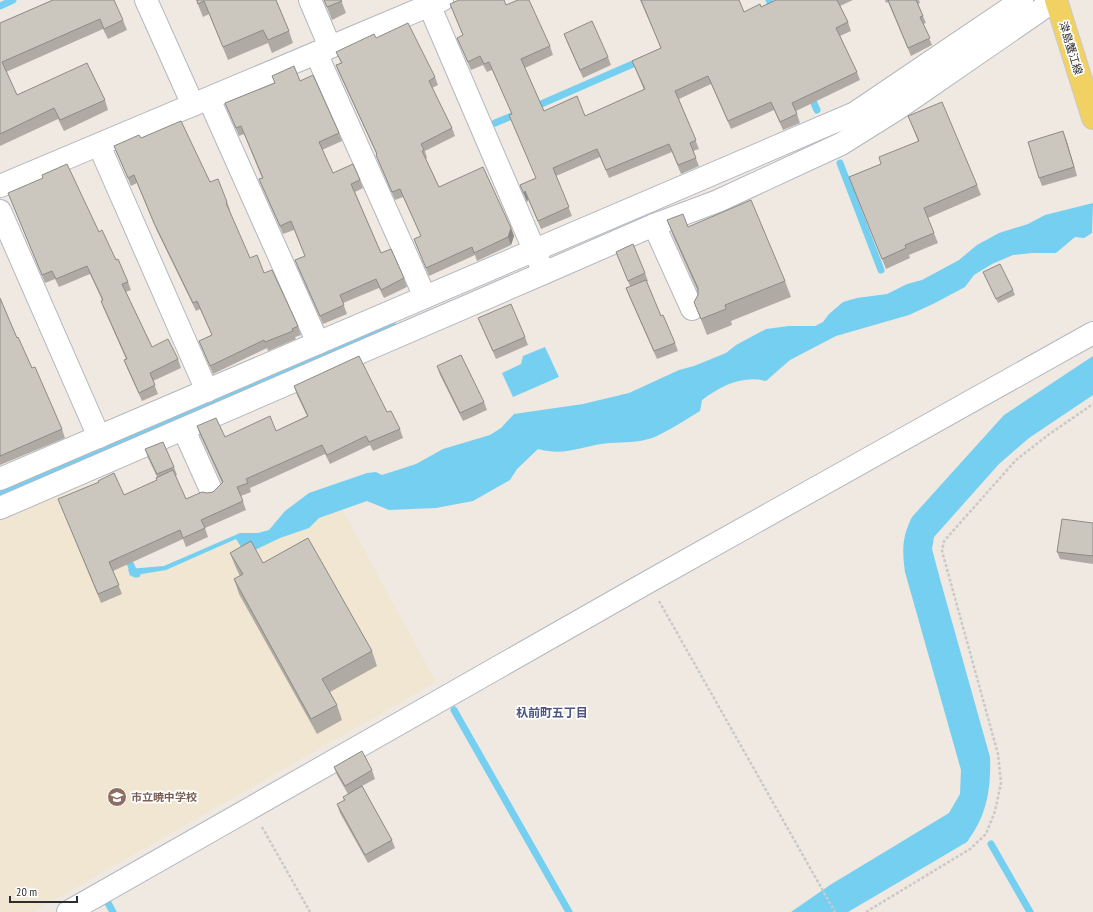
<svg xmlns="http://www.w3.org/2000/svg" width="1093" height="912" font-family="'PT Sans Narrow','Noto Sans JP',sans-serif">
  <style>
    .education { fill: #f0e6d1 }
    .water { fill: #75cff0 }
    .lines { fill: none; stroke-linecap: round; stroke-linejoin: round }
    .stream { stroke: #75cff0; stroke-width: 7 }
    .minor-casing { stroke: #b4b7c1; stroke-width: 24 }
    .major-casing { stroke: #c9c9c9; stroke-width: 24 }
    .path { stroke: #c9c9c9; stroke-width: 2.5; stroke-dasharray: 3 2; stroke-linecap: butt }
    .minor { stroke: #fff; stroke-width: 22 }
    .major { stroke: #f2d163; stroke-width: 22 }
    .wall { fill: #afaba4 }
    .shaded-wall { fill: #8e8b86 }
    .building { fill: #cbc7bf; stroke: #8e8b86 }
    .labels { text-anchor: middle; stroke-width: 3.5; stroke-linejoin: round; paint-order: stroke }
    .street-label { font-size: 11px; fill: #2e2e2e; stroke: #fff }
    .education-label { font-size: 11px; font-weight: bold; fill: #785e54; stroke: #fff; text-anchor: start }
    .neighbourhood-label { font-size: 12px; font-weight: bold; fill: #4d5680; stroke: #fff }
  </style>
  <rect width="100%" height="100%" fill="#efe9e1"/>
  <path class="education" d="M 88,484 L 130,576 L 166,570 L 236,539 L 248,557 L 255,550 L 280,538 L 309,528 L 319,518 L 342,509 L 436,682 L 33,912 L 0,912 L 0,521 Z"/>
  <g class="water">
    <path d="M 1093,203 L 1092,233 L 1084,238 L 1075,237 L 1056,253 L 1032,253 L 1013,255 L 992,264 L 974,275 L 965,287 L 935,303 L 909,315 L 836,336 L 790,360 L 766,381 C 742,375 721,386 702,400 L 700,411 C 685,420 669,431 652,438 C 637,443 625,442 610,443 C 582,445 567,457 538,449 L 517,469 L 510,480 L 473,501 L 436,508 L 389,510 L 367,501 L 319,518 L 309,528 L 280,538 L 255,550 L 248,558 L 236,539 L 166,570 L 130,576 L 128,569 L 164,566 L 240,533 L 258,533 L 269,530 L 285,511 L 309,493 L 367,473 L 376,472 L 382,475 L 416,464 L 443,449 L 490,435 L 501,428 L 514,414 L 583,404 L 629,393 L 679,370 L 694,366 L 726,353 L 736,345 L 766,329 L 789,326 L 815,326 L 823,322 L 829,314 L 843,302 L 857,298 L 887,294 L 907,284 L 922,280 L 959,260 L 977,245 L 999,233 L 1028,224 L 1045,215 Z"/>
    <path d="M 545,347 L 559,377 L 513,397 L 502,373 L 521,364 L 523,356 Z"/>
    <path d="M 1093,356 L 1093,395 L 1029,438 L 999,464 L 934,537 L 932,549 L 940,579 L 990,757 C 991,790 987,815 967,842 L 848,912 L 791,912 L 830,885 L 949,813 L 960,794 L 961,770 L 905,572 C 902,550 902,537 912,517 L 1004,415 Z"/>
  </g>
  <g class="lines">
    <g class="stream">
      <path d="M 769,0 L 774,11"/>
      <path d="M 0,6 L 13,0"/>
      <path d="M 810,94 L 817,110"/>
      <path d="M 532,108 L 642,60"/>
      <path d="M 495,123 L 519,113"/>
      <path d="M 840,163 L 881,270"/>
      <path d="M 0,494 L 393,326"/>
      <path d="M 126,555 L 135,574 L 137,574"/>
      <path d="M 454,710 L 569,912"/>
      <path d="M 991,844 L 1030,912"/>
      <path d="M 108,903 L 113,912"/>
    </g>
    <defs>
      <g id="minor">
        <path d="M 146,0 L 193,105"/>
        <path d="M 310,0 L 330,47"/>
        <path d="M 427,0 L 544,273 L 654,225 L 718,201 L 841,144 L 897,109 L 1055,0"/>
        <path d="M 316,53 L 425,297"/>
        <path d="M 209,99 L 318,343"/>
        <path d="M 99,145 L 207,391"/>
        <path d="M 0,186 L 442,0"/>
        <path d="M 0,211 L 99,437"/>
        <path d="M 654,225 L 692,309"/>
        <path d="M 184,430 L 211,490"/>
        <path d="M 0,479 L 855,113 L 1022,0"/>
        <path d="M 0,508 L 544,273"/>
        <path d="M 68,912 L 648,582 L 1093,333"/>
      </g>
      <path id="major" d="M 1056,0 L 1093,118"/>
    </defs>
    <use href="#minor" class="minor-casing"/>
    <use href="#major" class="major-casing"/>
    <g class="path">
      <path d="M 659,601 L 835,912"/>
      <path d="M 262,827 L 310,912"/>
      <path d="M 866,912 L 970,849 L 986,834 L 995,811 L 1001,783 L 998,754 L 942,551 L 944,541 L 1016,460 L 1048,435 L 1093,404"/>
    </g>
    <use href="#minor" class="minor"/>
    <use href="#major" class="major"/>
  </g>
  <g class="wall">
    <path d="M 53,0 L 123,20 L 127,30 L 108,39 L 103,29 L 6,72 L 17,95 L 105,100 L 108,110 L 64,131 L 58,119 L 0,146 L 0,23 Z"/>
    <path d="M 196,0 L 276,0 L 289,31 L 293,43 L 272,53 L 268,43 L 228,60 L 209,14 L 203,17 Z"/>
    <path d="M 324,0 L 341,0 L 346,13 L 332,20 Z"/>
    <path d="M 640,0 L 739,0 L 744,12 L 761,7 L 776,0 L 853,0 L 840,6 L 848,22 L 851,31 L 840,36 L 857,72 L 860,80 L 796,111 L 800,123 L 783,130 L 774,110 L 731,129 L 711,84 L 679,99 L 699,149 L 693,151 L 699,166 L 681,174 L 672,152 L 609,178 L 600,157 L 556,176 L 572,216 L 541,229 L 528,199 L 527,202 L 520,185 L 536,178 L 513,124 L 509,115 L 512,114 L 492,70 L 487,72 L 483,65 L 471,70 L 457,38 L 463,36 L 450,4 L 506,5 L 550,46 L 553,55 L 525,68 L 544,111 L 585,116 L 644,90 L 632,61 L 661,48 Z"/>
    <path d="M 885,0 L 919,0 L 920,3 L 918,4 L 926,23 L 923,24 L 932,45 L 911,56 L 888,2 L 886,3 Z"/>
    <path d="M 564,34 L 608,57 L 611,65 L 583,78 L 567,42 Z"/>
    <path d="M 376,38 L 435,77 L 438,85 L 432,88 L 452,128 L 455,136 L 425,151 L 427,158 L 426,159 L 439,187 L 511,228 L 514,236 L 511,245 L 477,261 L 475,255 L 429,276 L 414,239 L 421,236 L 403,197 L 395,200 L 379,163 L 376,155 L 377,155 L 339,73 L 336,65 L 341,63 L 336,52 Z"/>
    <path d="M 272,76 L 300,81 L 339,133 L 342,141 L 322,150 L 333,173 L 360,180 L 363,188 L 355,192 L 381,253 L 404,278 L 407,287 L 384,298 L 379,288 L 343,303 L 347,314 L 323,324 L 298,268 L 295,260 L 305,256 L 294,230 L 283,234 L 262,187 L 259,179 L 262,178 L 244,134 L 239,136 L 225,103 L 275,83 Z"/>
    <path d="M 908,116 L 977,185 L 981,195 L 928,218 L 938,243 L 909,255 L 910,258 L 886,269 L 849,177 L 881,164 L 918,141 Z"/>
    <path d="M 141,138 L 210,182 L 227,202 L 230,210 L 229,211 L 250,258 L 264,273 L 298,326 L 301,335 L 295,337 L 296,339 L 268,351 L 267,348 L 213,374 L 199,341 L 212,335 L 200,309 L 196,311 L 157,231 L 137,183 L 131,186 L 114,146 Z"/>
    <path d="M 1066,139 L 1077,176 L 1042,186 L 1039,178 Z"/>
    <path d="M 8,193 L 99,232 L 116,260 L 128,282 L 131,290 L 126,292 L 152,347 L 178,359 L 181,368 L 153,381 L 158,394 L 142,401 L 127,368 L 124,360 L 126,359 L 104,309 L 101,301 L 102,300 L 90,274 L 59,287 L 55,279 L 45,283 Z"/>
    <path d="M 667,220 L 688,227 L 785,281 L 791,297 L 731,321 L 732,325 L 707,335 L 694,302 L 698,295 L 698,292 L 673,236 Z"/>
    <path d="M 616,252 L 645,273 L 648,281 L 646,282 L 661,316 L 675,343 L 678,351 L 657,359 L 629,296 L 626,288 L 630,286 Z"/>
    <path d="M 983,272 L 1013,290 L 1015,295 L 998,303 Z"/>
    <path d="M 0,298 L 17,338 L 32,368 L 62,429 L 65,438 L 0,465 Z"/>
    <path d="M 478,318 L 525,337 L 528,345 L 496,359 Z"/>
    <path d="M 437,366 L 484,402 L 487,410 L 463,421 L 440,375 Z"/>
    <path d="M 294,386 L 387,412 L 400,429 L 403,438 L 373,451 L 370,445 L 330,464 L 325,454 L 250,488 L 251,492 L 241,496 L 246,510 L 205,528 L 208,537 L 186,547 L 183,539 L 113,571 L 122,594 L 101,603 L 58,499 L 124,495 L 157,480 L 157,477 L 148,458 L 145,449 L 174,467 L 177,475 L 175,476 L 186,499 L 213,492 L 222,483 L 200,435 L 197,426 L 225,437 L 276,431 L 307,416 L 297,395 Z"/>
    <path d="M 1093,523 L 1093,564 L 1060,559 L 1057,552 Z"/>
    <path d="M 230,553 L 263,563 L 372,651 L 377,666 L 330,692 L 337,705 L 342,720 L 317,734 L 239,594 L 234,579 L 240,576 L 236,568 Z"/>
    <path d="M 334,767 L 372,770 L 375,779 L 362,786 L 392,840 L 395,848 L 368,863 L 340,813 L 337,804 L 344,801 L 343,797 L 348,794 L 337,775 Z"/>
  </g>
  <g class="shaded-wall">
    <path d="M 1063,131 L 1066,139 L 1077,176 L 1074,167 Z"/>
    <path d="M 525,191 L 528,199 L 527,202 L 524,194 Z"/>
    <path d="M 511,228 L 514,236 L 511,245 L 508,237 Z"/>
  </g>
  <g class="building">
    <path d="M 53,0 L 114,0 L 123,20 L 104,29 L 100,19 L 2,62 L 17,95 L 87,63 L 105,100 L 60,120 L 54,108 L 0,134 L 0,23 Z"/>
    <path d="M 197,0 L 276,0 L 289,31 L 268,40 L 263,30 L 223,47 L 204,1 L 198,4 Z"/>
    <path d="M 324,0 L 341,0 L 342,1 L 327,7 Z"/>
    <path d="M 459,0 L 504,0 L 506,5 L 518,0 L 529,0 L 550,46 L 521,59 L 544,111 L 577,96 L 585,116 L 645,89 L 632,61 L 661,48 L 641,0 L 739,0 L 744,12 L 760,4 L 761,7 L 776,0 L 837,0 L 848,22 L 836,28 L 857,72 L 792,103 L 797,114 L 780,122 L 771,102 L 728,121 L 708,76 L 675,91 L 696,140 L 690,143 L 696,158 L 678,165 L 669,144 L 606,170 L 597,149 L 553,168 L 569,207 L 538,221 L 525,191 L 524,194 L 520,185 L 536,178 L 509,115 L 512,114 L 489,62 L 484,64 L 480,56 L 468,62 L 457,38 L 463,35 L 450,4 Z"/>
    <path d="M 888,0 L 916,0 L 923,16 L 920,17 L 930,38 L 908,48 Z"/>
    <path d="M 592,21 L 608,57 L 580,70 L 564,34 Z"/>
    <path d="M 408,23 L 435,77 L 429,81 L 452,128 L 421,144 L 424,150 L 422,151 L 439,187 L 483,167 L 511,228 L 508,237 L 474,253 L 472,247 L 426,268 L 414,239 L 421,236 L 400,189 L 392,192 L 376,155 L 377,154 L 336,65 L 342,63 L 336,52 L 374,34 L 376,38 Z"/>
    <path d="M 294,66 L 300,81 L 313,75 L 339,133 L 319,142 L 333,173 L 353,164 L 360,180 L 351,184 L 381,253 L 391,249 L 404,278 L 381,290 L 376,279 L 340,295 L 344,305 L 320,316 L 295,260 L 305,256 L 291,221 L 280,226 L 259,179 L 263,178 L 241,126 L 236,128 L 225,103 L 275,83 L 272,76 Z"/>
    <path d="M 942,102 L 977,185 L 924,208 L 934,233 L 905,245 L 906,248 L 882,259 L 849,177 L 881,164 L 879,157 L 919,141 L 908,116 Z"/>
    <path d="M 181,121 L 210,182 L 218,179 L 227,202 L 226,203 L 250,258 L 257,255 L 264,273 L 272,270 L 298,326 L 292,329 L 293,331 L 265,342 L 264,340 L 210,366 L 199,341 L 212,335 L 197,301 L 193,303 L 154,223 L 134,175 L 128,178 L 114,146 L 139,135 L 141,138 Z"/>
    <path d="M 1063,131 L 1074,167 L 1039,178 L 1028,142 Z"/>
    <path d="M 67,164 L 99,232 L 102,230 L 116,260 L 118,259 L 128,282 L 122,284 L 152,347 L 168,339 L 178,359 L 150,373 L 155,385 L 139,393 L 124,360 L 127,359 L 101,301 L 103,300 L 87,266 L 56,279 L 52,271 L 42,275 L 8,193 L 43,178 L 42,175 Z"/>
    <path d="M 751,200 L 785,281 L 725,305 L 726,309 L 701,319 L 694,302 L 698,295 L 698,288 L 667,220 L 683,214 L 688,227 Z"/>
    <path d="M 633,244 L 645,273 L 628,281 L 616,252 Z"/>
    <path d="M 1000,264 L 1013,290 L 996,299 L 983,272 Z"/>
    <path d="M 646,280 L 661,316 L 663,315 L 675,343 L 654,351 L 626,288 Z"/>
    <path d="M 0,298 L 17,338 L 18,337 L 32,368 L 35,367 L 62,429 L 0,456 Z"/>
    <path d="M 511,304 L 525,337 L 493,351 L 478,318 Z"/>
    <path d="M 461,355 L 484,402 L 460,413 L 437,366 Z"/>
    <path d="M 359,356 L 387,412 L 391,411 L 400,429 L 369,442 L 366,436 L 327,455 L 322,445 L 246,479 L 248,483 L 237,487 L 243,501 L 201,520 L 205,528 L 183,538 L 180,530 L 109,562 L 119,585 L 98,594 L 58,499 L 99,482 L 98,481 L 114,473 L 124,495 L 157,480 L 156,478 L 173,470 L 186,499 L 202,492 L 207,493 L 213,492 L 223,482 L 197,426 L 216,418 L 225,437 L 270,416 L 276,431 L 308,416 L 294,386 Z"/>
    <path d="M 163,442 L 174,467 L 157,474 L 145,449 Z"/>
    <path d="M 1062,519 L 1093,523 L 1093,556 L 1057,552 Z"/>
    <path d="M 308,538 L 372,651 L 322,679 L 337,705 L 311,719 L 234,579 L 243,574 L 230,553 L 251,541 L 263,563 Z"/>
    <path d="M 362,751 L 372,770 L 345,786 L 334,767 Z"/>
    <path d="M 362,786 L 392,840 L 365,855 L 337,804 L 345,800 L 343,797 Z"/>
  </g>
  <defs>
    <symbol id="school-disc" viewBox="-11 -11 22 22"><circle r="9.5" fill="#8d6e63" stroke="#fff"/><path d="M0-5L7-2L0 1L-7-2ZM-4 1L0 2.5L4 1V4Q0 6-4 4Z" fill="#fff"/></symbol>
  </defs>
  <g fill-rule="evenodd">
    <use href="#school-disc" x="106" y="786" width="22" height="22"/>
  </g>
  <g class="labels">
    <g class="street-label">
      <text transform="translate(1071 48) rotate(73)" y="4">津島蟹江線</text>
    </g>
    <g class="education-label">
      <text x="131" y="801">市立暁中学校</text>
    </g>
    <g class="neighbourhood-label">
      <text x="552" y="717">杁前町五丁目</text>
    </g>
  </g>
  <path d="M10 896v6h67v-6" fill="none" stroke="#2e2e2e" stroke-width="2"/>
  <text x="16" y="896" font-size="12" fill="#2e2e2e" stroke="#ffffff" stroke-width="3" paint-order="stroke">20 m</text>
</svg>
